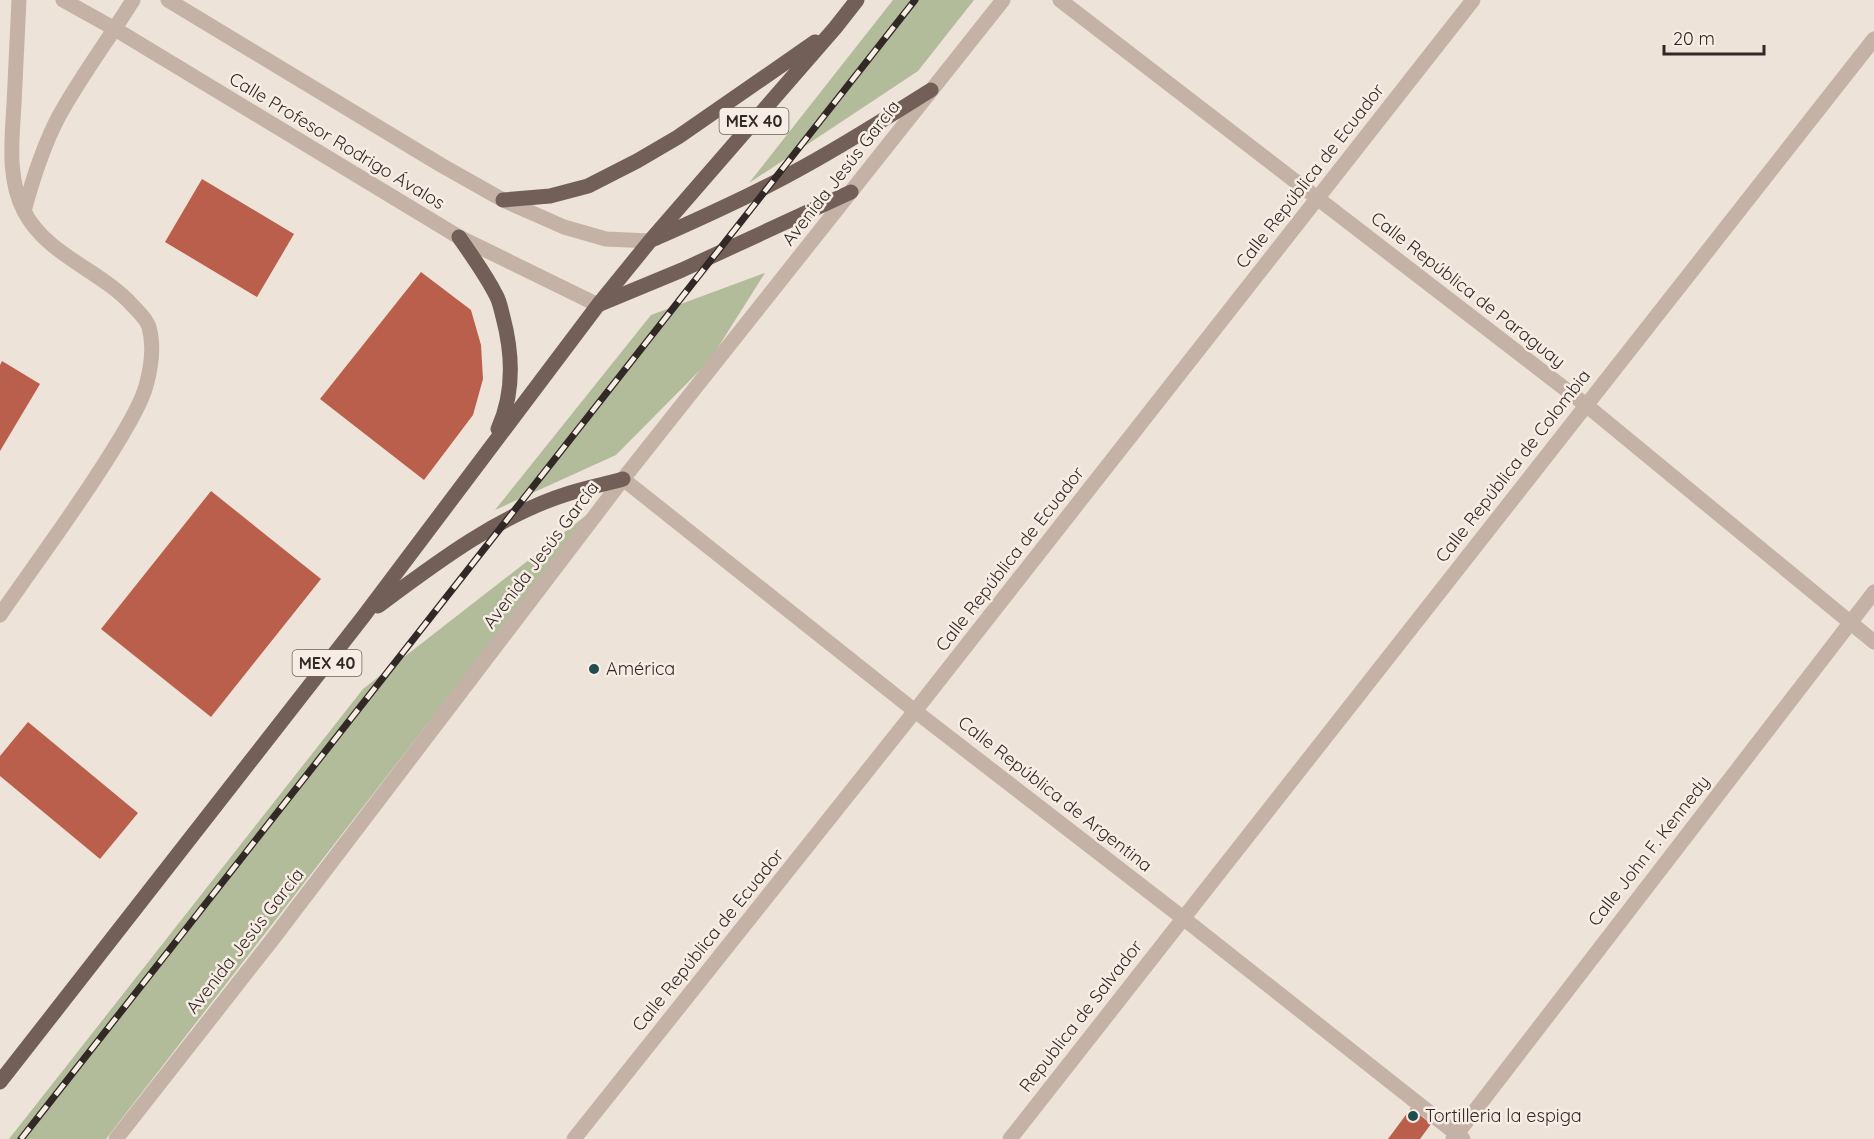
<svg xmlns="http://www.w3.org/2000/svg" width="1874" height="1139" font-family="Quicksand,sans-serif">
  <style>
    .green { fill: #b2bb9a }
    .building { fill: #ba5f4b }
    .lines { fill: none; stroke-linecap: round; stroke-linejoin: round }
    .minor { stroke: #c5b2a6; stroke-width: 15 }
    .major { stroke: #726058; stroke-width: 15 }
    .rail-casing { stroke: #322926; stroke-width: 7 }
    .rail { stroke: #f7ede4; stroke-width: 4.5; stroke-dasharray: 14; stroke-linecap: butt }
    .poi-dot { fill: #204e4f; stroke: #f7ede4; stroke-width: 2 }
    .labels { text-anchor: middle; stroke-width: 5; stroke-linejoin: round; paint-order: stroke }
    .shield { fill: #f7ede4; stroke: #6d645f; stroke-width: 1.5 }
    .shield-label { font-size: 16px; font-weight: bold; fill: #322926 }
    .street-label { font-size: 18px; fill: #322926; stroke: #f7ede4 }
    .poi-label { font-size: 18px; fill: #322926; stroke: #f7ede4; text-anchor: start }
  </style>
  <rect width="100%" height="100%" fill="#eee3d9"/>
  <g class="green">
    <path d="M 893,0 L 974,0 L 918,71 L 749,183 Z"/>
    <path d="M 765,273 L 710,360 L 616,455 L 495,510 L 651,315 Z"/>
    <path d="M 593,510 L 106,1139 L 9,1139 L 363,689 Z"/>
  </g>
  <g class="building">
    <path d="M 202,179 L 294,234 L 257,297 L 165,242 Z"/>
    <path d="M 421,272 L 471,310 L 481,345 L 483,379 L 473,415 L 424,480 L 320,399 Z"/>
    <path d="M 2,361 L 40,384 L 0,451 L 0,365 Z"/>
    <path d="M 211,491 L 321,579 L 211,717 L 101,629 Z"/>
    <path d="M 28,722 L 138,813 L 100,859 L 0,776 L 0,756 Z"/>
    <path d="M 1411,1108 L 1431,1124 L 1420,1139 L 1388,1139 Z"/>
  </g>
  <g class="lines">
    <g class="minor">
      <path d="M 63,0 L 115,29 L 459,237 L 598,305"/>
      <path d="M 168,0 L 441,165 L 503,200 L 564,227 L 606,239 L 650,241"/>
      <path d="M 1060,0 L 1586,405 L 1874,642"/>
      <path d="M 24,211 C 33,178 43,146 59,116 C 81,76 109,39 133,0"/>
      <path d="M 623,479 L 915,711 L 1183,918 L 1463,1139"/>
      <path d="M 0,615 C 38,560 78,507 113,450 C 123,434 141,404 146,386 C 151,368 154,345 149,327 C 147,320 138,311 133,306 C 101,270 46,255 24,211 C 7,178 12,140 14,104 C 16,69 17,35 19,0"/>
      <path d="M 116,1139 L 272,940 L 623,479 L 1003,0"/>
      <path d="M 574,1139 L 915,711 L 1473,0"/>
      <path d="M 1010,1139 L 1874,39"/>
      <path d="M 1453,1139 L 1874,592"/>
    </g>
    <g class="major">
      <path d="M 503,200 L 550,196 L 588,186 L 637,161 L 678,137 L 815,42"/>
      <path d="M 459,237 C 472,256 486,275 496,295 C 500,302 501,310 503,317 C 513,355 514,394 498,429"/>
      <path d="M 654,239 C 701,218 749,197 794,172 C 841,147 886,118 931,90"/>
      <path d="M 600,304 L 682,270 L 851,192"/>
      <path d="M 378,606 C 437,562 499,515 570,493 C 588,487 606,484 623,479"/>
      <path d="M 0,1082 L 363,617 L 598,305 L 650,241 L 835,28 L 857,0"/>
    </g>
    <defs>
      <path id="rail" d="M 21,1139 L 915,0"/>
    </defs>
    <use href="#rail" class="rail-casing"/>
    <use href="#rail" class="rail"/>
  </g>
  <g class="poi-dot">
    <circle cx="594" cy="669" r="6"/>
    <circle cx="1413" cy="1116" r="6"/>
  </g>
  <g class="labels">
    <g class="shield">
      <rect x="719.5" y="108" width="69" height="26" rx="4.5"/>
      <rect x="292.5" y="650" width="69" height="26" rx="4.5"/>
    </g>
    <g class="shield-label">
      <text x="754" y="127">MEX 40</text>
      <text x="327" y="669">MEX 40</text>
    </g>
    <g class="street-label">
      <text transform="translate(337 141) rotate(31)" y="6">Calle Profesor Rodrigo Ávalos</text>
      <text transform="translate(841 173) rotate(-52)" y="6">Avenida Jesús García</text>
      <text transform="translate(1310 176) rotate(-52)" y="6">Calle República de Ecuador</text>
      <text transform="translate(1468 290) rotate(38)" y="6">Calle República de Paraguay</text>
      <text transform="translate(1513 466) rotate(-52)" y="6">Calle República de Colombia</text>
      <text transform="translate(541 555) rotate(-53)" y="6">Avenida Jesús García</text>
      <text transform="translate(1010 559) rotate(-52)" y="6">Calle República de Ecuador</text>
      <text transform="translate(1055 794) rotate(38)" y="6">Calle República de Argentina</text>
      <text transform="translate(1649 851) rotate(-52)" y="6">Calle John F. Kennedy</text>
      <text transform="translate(708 940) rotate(-51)" y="6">Calle República de Ecuador</text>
      <text transform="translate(245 941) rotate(-52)" y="6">Avenida Jesús García</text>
      <text transform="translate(1081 1016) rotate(-52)" y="6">Republica de Salvador</text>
    </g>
    <g class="poi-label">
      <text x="606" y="675">América</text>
      <text x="1425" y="1122">Tortilleria la espiga</text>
    </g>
  </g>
  <path d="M1664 45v9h100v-9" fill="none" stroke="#322926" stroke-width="3"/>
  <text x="1673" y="45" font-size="18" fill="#322926" stroke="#f7ede4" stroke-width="4.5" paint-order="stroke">20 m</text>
</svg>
